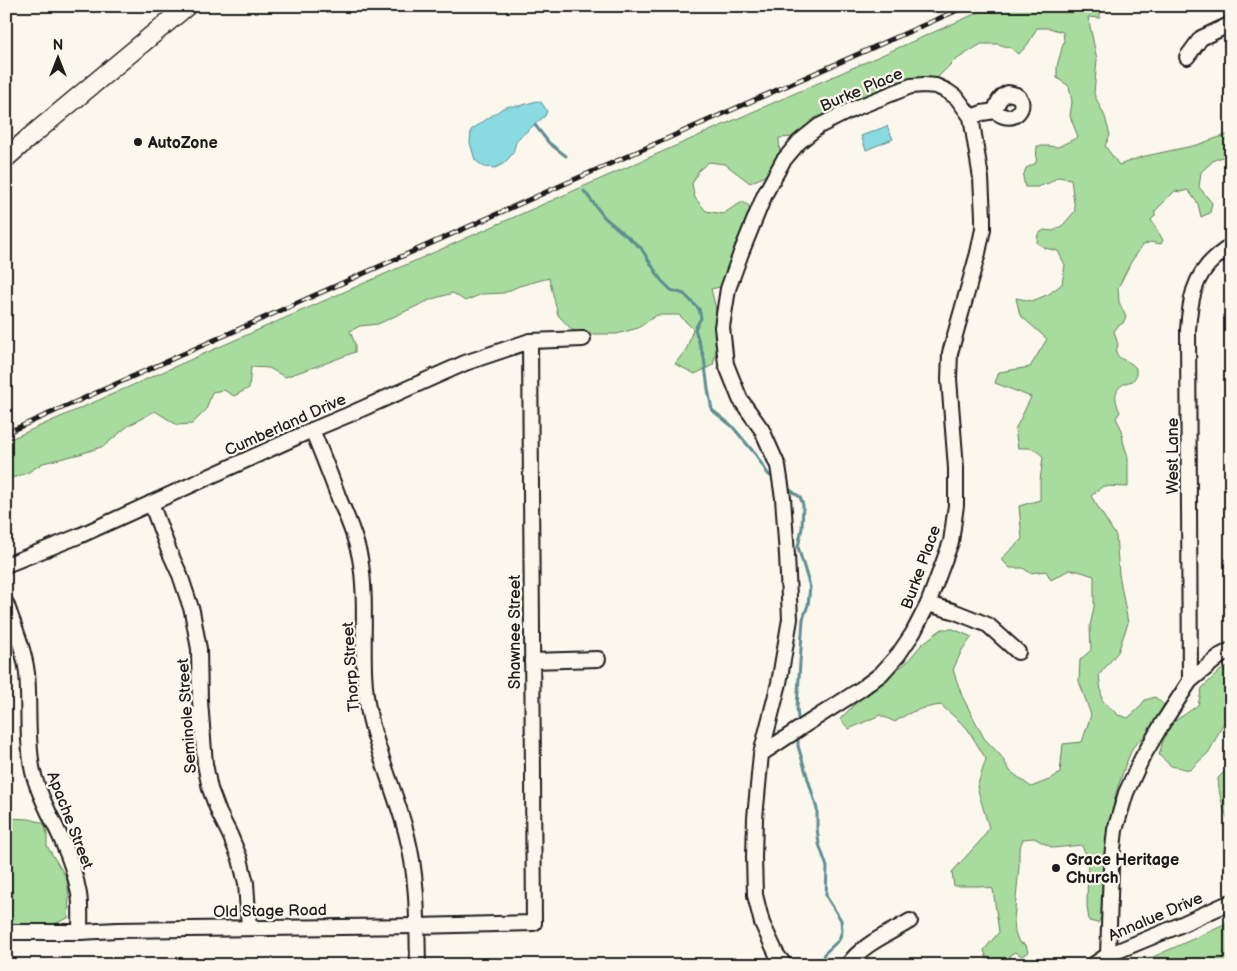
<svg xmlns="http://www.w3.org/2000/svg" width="1237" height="971" font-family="'Balsamiq Sans',sans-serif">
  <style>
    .green { fill: #a7dc9e; stroke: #627c5d }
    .water { fill: #89dae1; stroke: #5d8e92 }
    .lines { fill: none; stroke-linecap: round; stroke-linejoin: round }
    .stream { stroke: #5d8e92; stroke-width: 3 }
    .minor-casing { stroke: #1c1c1c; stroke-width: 18 }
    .major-casing { stroke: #1c1c1c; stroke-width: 21 }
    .minor { stroke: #fbf7ec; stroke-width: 14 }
    .major { stroke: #fbf7ec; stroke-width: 18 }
    .rail-casing { stroke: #1c1c1c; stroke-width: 5 }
    .rail { stroke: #fbf7ec; stroke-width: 3; stroke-dasharray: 9; stroke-linecap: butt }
    .poi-dot { fill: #1c1c1c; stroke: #fbf7ec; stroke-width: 2 }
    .labels { text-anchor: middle; stroke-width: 4.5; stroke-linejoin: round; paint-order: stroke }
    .street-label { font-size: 16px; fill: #1c1c1c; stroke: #fbf7ec }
    .poi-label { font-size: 16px; font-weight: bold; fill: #1c1c1c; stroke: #fbf7ec; text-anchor: start }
  </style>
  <rect width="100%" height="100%" fill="#fbf7ec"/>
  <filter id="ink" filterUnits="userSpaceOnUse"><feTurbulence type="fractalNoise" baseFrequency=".02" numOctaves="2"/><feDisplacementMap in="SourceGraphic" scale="10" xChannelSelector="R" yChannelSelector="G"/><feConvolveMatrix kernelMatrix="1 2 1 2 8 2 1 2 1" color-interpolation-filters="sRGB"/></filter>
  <g filter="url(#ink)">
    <g class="green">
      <path d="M 993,6 L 1100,6 L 1100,18 L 1088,17 L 1097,59 L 1094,94 L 1105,117 L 1110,135 L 1105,146 L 1119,165 L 1141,157 L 1197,145 L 1231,133 L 1231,154 L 1214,160 L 1201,172 L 1199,187 L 1212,203 L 1210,213 L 1201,217 L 1198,204 L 1188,190 L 1180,192 L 1175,191 L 1155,211 L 1155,216 L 1151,220 L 1163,240 L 1161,244 L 1150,242 L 1143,245 L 1131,262 L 1118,288 L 1119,302 L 1126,317 L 1123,323 L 1118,326 L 1114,331 L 1118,345 L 1116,352 C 1119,360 1124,359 1130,363 C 1133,364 1134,366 1136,368 L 1136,376 L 1133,381 C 1113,385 1113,397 1120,412 L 1116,418 L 1122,430 L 1123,441 L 1128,457 L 1128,487 L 1103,486 L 1091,496 L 1116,536 L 1119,574 L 1128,623 L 1118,652 L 1099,675 L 1102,700 L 1118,715 L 1128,718 L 1138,709 L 1145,700 L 1155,697 L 1164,705 L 1149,732 L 1133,747 L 1125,766 L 1116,793 L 1106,843 L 1104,868 L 1102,916 L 1098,923 L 1089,921 L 1087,906 L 1088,857 L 1081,845 L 1053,848 L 1034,838 L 1023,839 L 1019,850 L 1019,867 L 1014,920 L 1015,933 L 1019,942 L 1026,945 L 1028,952 L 1022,956 L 1015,952 L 1010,955 L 1012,965 L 989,965 L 984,950 L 999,932 L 993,889 L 980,886 L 954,886 L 952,872 L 981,840 L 989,828 L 977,787 L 986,759 L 967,728 L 941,705 C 921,708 912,710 895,722 L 880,715 L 849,729 L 840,719 L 862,697 L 907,662 L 922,644 L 942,629 L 953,629 L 972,637 L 962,650 L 953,670 L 962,696 L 984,738 L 1001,756 L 1010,771 L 1031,787 L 1049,780 L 1060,773 L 1063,744 L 1082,742 L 1091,715 L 1079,681 L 1080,660 L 1091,650 L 1090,626 L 1094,607 L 1094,576 L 1078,571 L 1069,570 L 1051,580 L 1046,571 L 1030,573 L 1023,568 L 1010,568 L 1001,559 L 1022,539 L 1019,506 L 1040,500 L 1040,481 L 1043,457 C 1035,447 1031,448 1018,448 L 1015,430 L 1031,397 L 995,383 L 999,372 L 1030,367 L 1047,339 L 1020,315 L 1016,298 L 1032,301 L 1049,294 L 1062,284 L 1065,265 L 1058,251 L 1045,248 L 1037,243 L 1038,234 L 1044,230 L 1053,231 L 1063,225 L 1075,211 L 1071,179 L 1058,177 L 1049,183 L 1037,187 L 1025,187 L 1023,177 L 1026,168 L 1036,163 L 1037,146 L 1048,146 L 1058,147 L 1078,137 L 1070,116 L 1072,102 L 1069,86 L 1057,78 L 1057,66 L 1064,41 L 1063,32 L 1049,28 L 1037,28 C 1032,37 1027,48 1018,54 L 1011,48 L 998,44 L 981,44 L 954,61 L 935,80 L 914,80 L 894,82 L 871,94 L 848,100 L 794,137 L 779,138 L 780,157 L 771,170 L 763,177 L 750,183 L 725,164 L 709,162 L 699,170 L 692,184 L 695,198 L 706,211 L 723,214 L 735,206 L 743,202 L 749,206 L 752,217 L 742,234 L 733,254 L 727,274 L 720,287 L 711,289 L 715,305 L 717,326 L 717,348 L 713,365 L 695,374 L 675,364 L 687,348 L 693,329 L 679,315 L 657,315 L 638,328 L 617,334 L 587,334 L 572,330 L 558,315 L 549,278 L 519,286 L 504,293 L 482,294 L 465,301 L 453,293 L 432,299 L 378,324 L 360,326 L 350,331 L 355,344 L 355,352 L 329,362 L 285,377 L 269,368 L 251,367 L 249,388 L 234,396 L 224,390 L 212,392 L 206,410 L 192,424 L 177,425 L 155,411 L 128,426 L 104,446 L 80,454 L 43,463 L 27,473 L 6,480 L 6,441 Z"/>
      <path d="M 1231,665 L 1231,712 L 1224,722 L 1209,752 L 1190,770 L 1171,766 L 1159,755 L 1167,726 L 1184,715 L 1198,705 L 1202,688 L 1221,670 Z"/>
      <path d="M 1227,769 L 1231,773 L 1231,826 C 1223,809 1219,797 1218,778 Z"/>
      <path d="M 6,818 L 29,819 L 44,823 L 47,833 L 47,846 L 67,879 L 69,897 L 68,918 L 54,924 L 6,926 Z"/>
      <path d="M 1231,922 L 1231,965 L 1135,965 Z"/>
    </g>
    <g class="water">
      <path d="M 537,101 L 541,102 L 547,111 L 545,116 L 520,137 L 516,142 L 513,153 L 509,158 L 503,164 L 495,168 L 484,167 L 475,160 L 470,143 L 471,130 L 503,108 L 510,106 L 519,106 Z"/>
      <path d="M 887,126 L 893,139 L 866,150 L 861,136 Z"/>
    </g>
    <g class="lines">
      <g class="stream">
        <path d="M 535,125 L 549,143 L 566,156"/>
        <path d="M 584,191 L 605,218 L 641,248 L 661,280 L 671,290 L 684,294 L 699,309 L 701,318 L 695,329 L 704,358 L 708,389 L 712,410 L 732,426 L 756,455 L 768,474 L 772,477"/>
        <path d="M 790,490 L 800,497 L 803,505 L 802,528 L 798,547 L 810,587 L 808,605 L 803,619 L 797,707 L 798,719"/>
        <path d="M 798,739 L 798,746 L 817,809 L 817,828 L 819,844 L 827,867 L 826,896 L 841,920 L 842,931 L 839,940 L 824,954 L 821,965"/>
      </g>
      <defs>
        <g id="minor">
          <path d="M 1187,57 L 1201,38 L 1231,24"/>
          <path d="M 1008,93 C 1009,93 1016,95 1016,95 C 1030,103 1015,128 995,111 C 997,103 1000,96 1008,93 Z"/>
          <path d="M 971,117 L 982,113 L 995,111"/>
          <path d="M 312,430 C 322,453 331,477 340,501 C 348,519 356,538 360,558 C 369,609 358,663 369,713 C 378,756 397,795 407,836 C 418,879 417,922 418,965"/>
          <path d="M 151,503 L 169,551 L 180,575 L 192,611 L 199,649 L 200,701 L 205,764 L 210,789 L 219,813 L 230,835 L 240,859 L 246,883 L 249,928"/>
          <path d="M 6,565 L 79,536 L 312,430 L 348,415 L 465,363 L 530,341 L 583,339"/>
          <path d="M 6,603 C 14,626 24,649 27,673 C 30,706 26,740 33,772 C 39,797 53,819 63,843 C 70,859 76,877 79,894 C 81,906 80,920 80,932"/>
          <path d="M 928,604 L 953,611 L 988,625 L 1018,652"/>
          <path d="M 532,661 L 598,659"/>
          <path d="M 1190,681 L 1188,330 C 1190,302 1193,277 1215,258 C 1220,254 1225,250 1231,246"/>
          <path d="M 761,754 L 808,723 L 861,689 L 881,674 L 898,655 L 913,633 L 928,604 L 951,542 L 956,505 L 956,468 L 949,379 L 950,353 L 978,253 L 983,229 L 983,216 L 981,178 L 971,117 L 957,98 L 947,91 L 936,86 L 924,85 L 911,86 L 853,109 L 819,126 L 799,142 L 783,161 L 765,194 L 741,253 L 728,289 L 722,327 L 726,364 L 740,399 L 762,430 L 778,466 L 783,498 L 787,555 L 790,619 L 779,683 L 761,754 L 755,818 L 754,857 L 755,895 L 762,923 L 777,955 L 785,965"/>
          <path d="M 6,932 L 80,932 L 117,930 L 417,926 L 534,923 L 530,341"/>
          <path d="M 1108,955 L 1111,868 L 1115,830 L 1126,793 L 1142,758 L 1162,724 L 1190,681 L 1220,656 L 1231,650"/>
          <path d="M 848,965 C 861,945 890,933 910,921"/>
          <path d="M 1093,965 L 1108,955 L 1171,929 L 1231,902"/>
        </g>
        <path id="major" d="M 6,158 L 31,136 L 187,6"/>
      </defs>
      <use href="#minor" class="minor-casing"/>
      <use href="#major" class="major-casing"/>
      <use href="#minor" class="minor"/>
      <use href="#major" class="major"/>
      <defs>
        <path id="rail" d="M 6,433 L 544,193 L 967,6"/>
      </defs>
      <use href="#rail" class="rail-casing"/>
      <use href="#rail" class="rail"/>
    </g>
  </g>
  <g class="poi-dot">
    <circle cx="138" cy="142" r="5"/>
    <circle cx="1056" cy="868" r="5"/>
  </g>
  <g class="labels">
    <g class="street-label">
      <text transform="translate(861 89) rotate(-23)" y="6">Burke Place</text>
      <text transform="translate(285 424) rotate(-24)" y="6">Cumberland Drive</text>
      <text transform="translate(1172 456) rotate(-90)" y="6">West Lane</text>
      <text transform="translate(920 567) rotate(-70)" y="6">Burke Place</text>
      <text transform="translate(514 632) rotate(-90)" y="6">Shawnee Street</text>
      <text transform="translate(350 667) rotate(-94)" y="6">Thorp Street</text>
      <text transform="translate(186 716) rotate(-94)" y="6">Seminole Street</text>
      <text transform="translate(71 820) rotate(69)" y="6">Apache Street</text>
      <text transform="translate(270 910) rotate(-1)" y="6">Old Stage Road</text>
      <text transform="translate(1155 916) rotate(-23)" y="6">Annalue Drive</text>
    </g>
    <g class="poi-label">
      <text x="148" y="148">AutoZone</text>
      <text x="1066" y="865">Grace Heritage<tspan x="1066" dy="18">Church</tspan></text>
    </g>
  </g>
  <rect width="1237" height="971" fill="none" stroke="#fbf7ec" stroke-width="25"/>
  <rect x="12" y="12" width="1212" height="946" fill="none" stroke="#1c1c1c" stroke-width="2" filter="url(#ink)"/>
  <g transform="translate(58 58)" stroke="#fbf7ec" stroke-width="4" paint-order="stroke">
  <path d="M0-4L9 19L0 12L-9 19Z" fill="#1c1c1c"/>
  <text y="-8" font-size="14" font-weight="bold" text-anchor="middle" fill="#1c1c1c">N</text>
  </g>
</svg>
